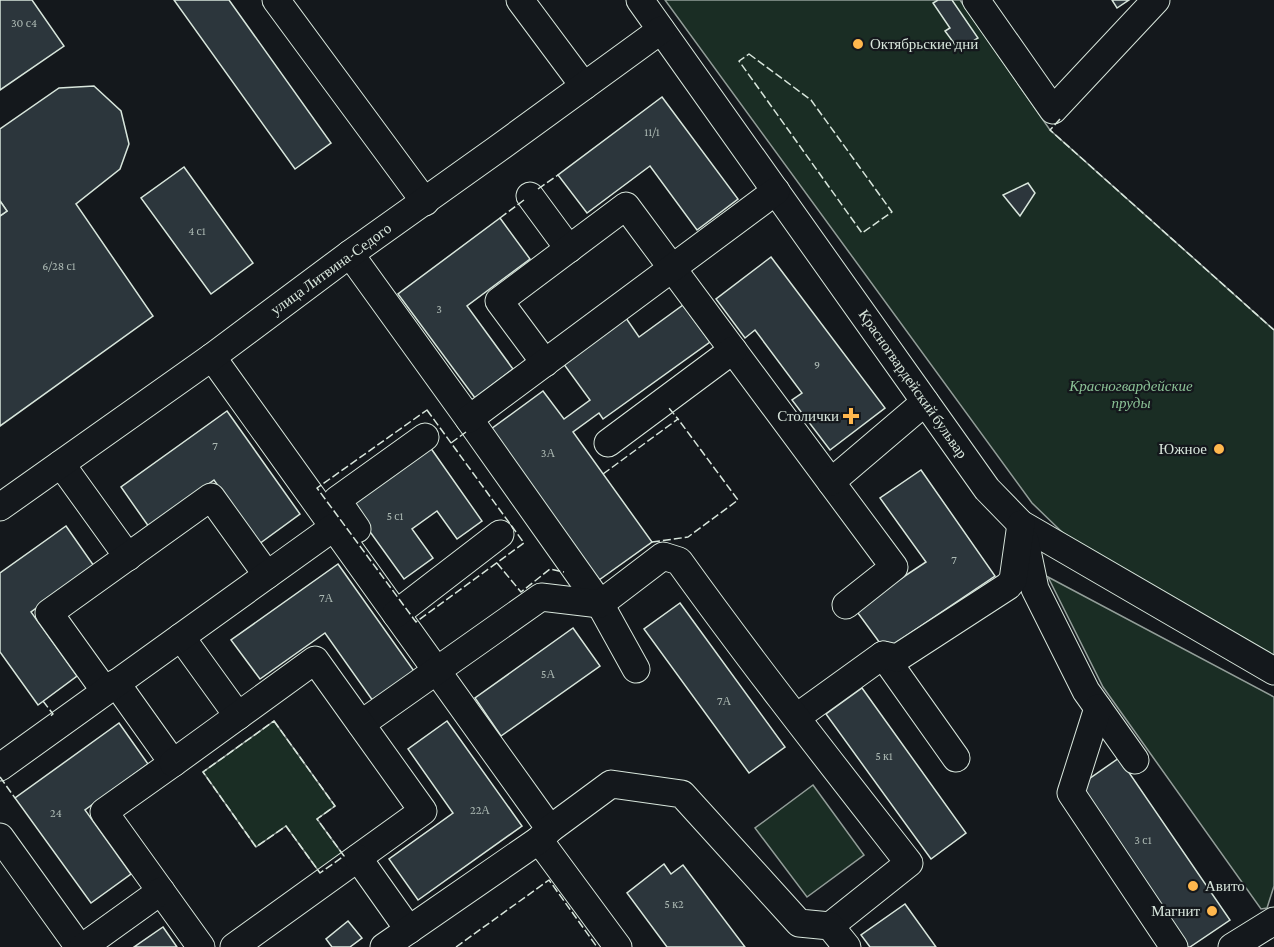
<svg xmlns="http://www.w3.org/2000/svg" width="1274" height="947" font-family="'Crimson Pro',serif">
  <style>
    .green { fill: #1a2d24; stroke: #939e99; stroke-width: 1.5 }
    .building { fill: #2c363c; stroke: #d8e6dc; stroke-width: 1.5 }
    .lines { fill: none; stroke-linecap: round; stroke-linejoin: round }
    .minor-casing { stroke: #d8e6dc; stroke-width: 29 }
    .minor { stroke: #14181c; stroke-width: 27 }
    .fence { stroke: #d8e6dc; stroke-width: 1.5; stroke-dasharray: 8 3; stroke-linecap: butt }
    .poi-dot { fill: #ffb74d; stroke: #14181c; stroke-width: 2 }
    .labels { text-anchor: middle; stroke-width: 4.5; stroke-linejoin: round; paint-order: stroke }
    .number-label { font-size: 12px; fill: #adbab4 }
    .poi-label { font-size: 15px; fill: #d8e6dc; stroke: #14181c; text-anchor: end }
    .street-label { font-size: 15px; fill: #d8e6dc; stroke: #14181c }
    .park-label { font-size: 15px; font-style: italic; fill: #8ac095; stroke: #14181c }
  </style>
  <rect width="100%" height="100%" fill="#14181c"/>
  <g class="green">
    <path d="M 665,0 L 960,0 L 1050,130 L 1274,330 L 1274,657 L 1064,534 L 1032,503 Z"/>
    <path d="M 1048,577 L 1274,697 L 1274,886 L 1267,908 L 1261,909 L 1103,687 Z"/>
    <path d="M 274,721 L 335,806 L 317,819 L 344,856 L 320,873 L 286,826 L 256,847 L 203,772 Z"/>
    <path d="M 813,785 L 864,855 L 807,897 L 755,828 Z"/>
  </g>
  <g class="building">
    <path d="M 0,0 L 32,0 L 64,46 L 0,90 Z"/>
    <path d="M 174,0 L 229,0 L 331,143 L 295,169 Z"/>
    <path d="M 938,0 L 952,0 L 978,38 L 959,50 L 945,31 L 950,28 L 933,3 Z"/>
    <path d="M 1112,0 L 1129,0 L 1117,8 Z"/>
    <path d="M 94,86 L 121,111 L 129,144 L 120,169 L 76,204 L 153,316 L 0,426 L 0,216 L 7,211 L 0,201 L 0,129 L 59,88 Z"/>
    <path d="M 662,97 L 738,199 L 697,230 L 650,166 L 587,213 L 558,175 Z"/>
    <path d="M 184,167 L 253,263 L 211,294 L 141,198 Z"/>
    <path d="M 1028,183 L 1035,193 L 1020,216 L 1003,195 Z"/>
    <path d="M 0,201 L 7,211 L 0,216 Z"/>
    <path d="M 500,218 L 530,259 L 467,306 L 513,369 L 475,398 L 398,294 Z"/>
    <path d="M 771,257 L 885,408 L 830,450 L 792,400 L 802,393 L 755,330 L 745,338 L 716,299 Z"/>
    <path d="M 683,305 L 710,342 L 603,419 L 599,413 L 573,432 L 652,542 L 599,580 L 491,429 L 543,391 L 564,419 L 590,400 L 563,363 L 626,318 L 639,337 Z"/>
    <path d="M 227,411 L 300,514 L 259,544 L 214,480 L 149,527 L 121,487 Z"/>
    <path d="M 430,447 L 482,521 L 457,539 L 437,511 L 412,529 L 433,558 L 404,579 L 350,504 Z"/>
    <path d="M 921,470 L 995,576 L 885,650 L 855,609 L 926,562 L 880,498 Z"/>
    <path d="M 66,526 L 94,566 L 31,612 L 77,676 L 38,705 L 0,652 L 0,573 Z"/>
    <path d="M 338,564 L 414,671 L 373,701 L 325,633 L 260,679 L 231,640 Z"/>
    <path d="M 680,603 L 785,747 L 749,773 L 644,629 Z"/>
    <path d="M 573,628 L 600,666 L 501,736 L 475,698 Z"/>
    <path d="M 862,688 L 966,833 L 931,859 L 826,714 Z"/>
    <path d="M 447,721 L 522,826 L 418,900 L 389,859 L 453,813 L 408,749 Z"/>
    <path d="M 119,723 L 148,764 L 85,810 L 131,874 L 91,903 L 15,798 Z"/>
    <path d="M 1119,758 L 1230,920 L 1190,947 L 1185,947 L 1076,788 Z"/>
    <path d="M 664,864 L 671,874 L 683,865 L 745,947 L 667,947 L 627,893 Z"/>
    <path d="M 905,904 L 936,947 L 870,947 L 861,935 Z"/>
    <path d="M 348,921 L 362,938 L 350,947 L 332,947 L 326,939 Z"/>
    <path d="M 163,927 L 177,947 L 134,947 Z"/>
  </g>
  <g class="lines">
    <defs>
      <g id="minor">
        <path d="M 276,0 L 425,202"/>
        <path d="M 520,0 L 584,86"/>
        <path d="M 640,0 L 987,489 L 1021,524 L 1274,671"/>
        <path d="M 976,0 L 1053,110 L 1156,0"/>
        <path d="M 530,196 L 569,249"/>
        <path d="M 350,254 L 469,419 L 600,604 L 636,669"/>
        <path d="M 212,357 L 550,829"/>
        <path d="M 545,363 L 499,301 L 626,206 L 894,567 L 846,605"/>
        <path d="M 469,419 L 776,191"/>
        <path d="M 608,443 L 733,350"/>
        <path d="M 61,464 L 128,557"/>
        <path d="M 831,482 L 925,402"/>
        <path d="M 0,507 L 212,357 L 350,254 L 496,150 L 661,30"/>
        <path d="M 357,529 L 337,500 L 425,437"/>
        <path d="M 1025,541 L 1035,589 L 1086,691 L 1135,760"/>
        <path d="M 396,614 L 500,534"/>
        <path d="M 181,637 L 238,716"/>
        <path d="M 883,655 L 956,758"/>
        <path d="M 116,683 L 173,763 L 104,812 L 201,947"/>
        <path d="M 105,691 L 49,613 L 211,497 L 267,575"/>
        <path d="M 1098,708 L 1071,793 L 1174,947"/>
        <path d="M 797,717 L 883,655 L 897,658 L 1008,586 L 1013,580 L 1021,524"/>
        <path d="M 361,724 L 541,597 L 600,604 L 663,556 L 679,561 C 753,664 831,763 909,863 L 830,926"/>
        <path d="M 173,763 L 315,660 L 423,811 L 234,947"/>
        <path d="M 0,767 L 334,527"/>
        <path d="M 0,837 L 79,947"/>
        <path d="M 539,840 L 618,947"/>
        <path d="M 358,858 L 409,930"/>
        <path d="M 83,947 L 161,891"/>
        <path d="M 384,947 L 539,840 L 550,829 L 611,784 L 682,794 L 799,923 L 830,926 L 847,947"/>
        <path d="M 1232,947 L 1274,921"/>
      </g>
    </defs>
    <use href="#minor" class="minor-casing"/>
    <use href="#minor" class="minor"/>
    <g class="fence">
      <path d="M 749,54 L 811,100 L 892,212 L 862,233 L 739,61 Z"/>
      <path d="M 1060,119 L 1050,130 L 1274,330"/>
      <path d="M 538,189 L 558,175"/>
      <path d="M 500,218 L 524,200"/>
      <path d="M 427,410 L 524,543 L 416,622 L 317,488 Z"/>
      <path d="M 451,443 L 466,432"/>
      <path d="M 603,474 L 678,419 L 669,408"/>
      <path d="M 652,542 L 688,537 L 738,500 L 678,419"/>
      <path d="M 497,563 L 521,592 L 550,569 L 564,572"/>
      <path d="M 43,701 L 53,714 L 49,717"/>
      <path d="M 274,721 L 335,806 L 317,819 L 344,856 L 320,873 L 286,826 L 256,847 L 203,772 Z"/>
      <path d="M 0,777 L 15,798"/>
      <path d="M 456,947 L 549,880 L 597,947"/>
    </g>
  </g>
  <g class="poi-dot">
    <circle cx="858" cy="44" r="6"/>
    <path d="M848 407h6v6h6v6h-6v6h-6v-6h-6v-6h6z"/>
    <circle cx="1219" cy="449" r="6"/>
    <circle cx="1193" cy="886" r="6"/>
    <circle cx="1212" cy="911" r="6"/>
  </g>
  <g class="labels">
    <g class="number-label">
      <text x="24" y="27">30 с4</text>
      <text x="652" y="136">11/1</text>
      <text x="197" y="235">4 с1</text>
      <text x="59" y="270">6/28 с1</text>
      <text x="439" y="313">3</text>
      <text x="817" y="369">9</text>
      <text x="215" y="450">7</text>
      <text x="548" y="457">3А</text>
      <text x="395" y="520">5 с1</text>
      <text x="954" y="564">7</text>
      <text x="326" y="602">7А</text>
      <text x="548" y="678">5А</text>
      <text x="724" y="705">7А</text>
      <text x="884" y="760">5 к1</text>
      <text x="480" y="814">22А</text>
      <text x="56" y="817">24</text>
      <text x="1143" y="844">3 с1</text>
      <text x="674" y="908">5 к2</text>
    </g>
    <g class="poi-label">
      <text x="870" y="49" text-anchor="start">Октябрьские дни</text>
      <text x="839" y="421">Столички</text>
      <text x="1207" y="454">Южное</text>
      <text x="1205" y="891" text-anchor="start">Авито</text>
      <text x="1200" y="916">Магнит</text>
    </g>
    <g class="street-label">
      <text transform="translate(331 269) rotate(-36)" y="5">улица Литвина-Седого</text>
      <text transform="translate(913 384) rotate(55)" y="5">Красногвардейский бульвар</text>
    </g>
    <g class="park-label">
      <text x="1131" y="391">Красногвардейские<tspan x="1131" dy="17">пруды</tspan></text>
    </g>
  </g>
</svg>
